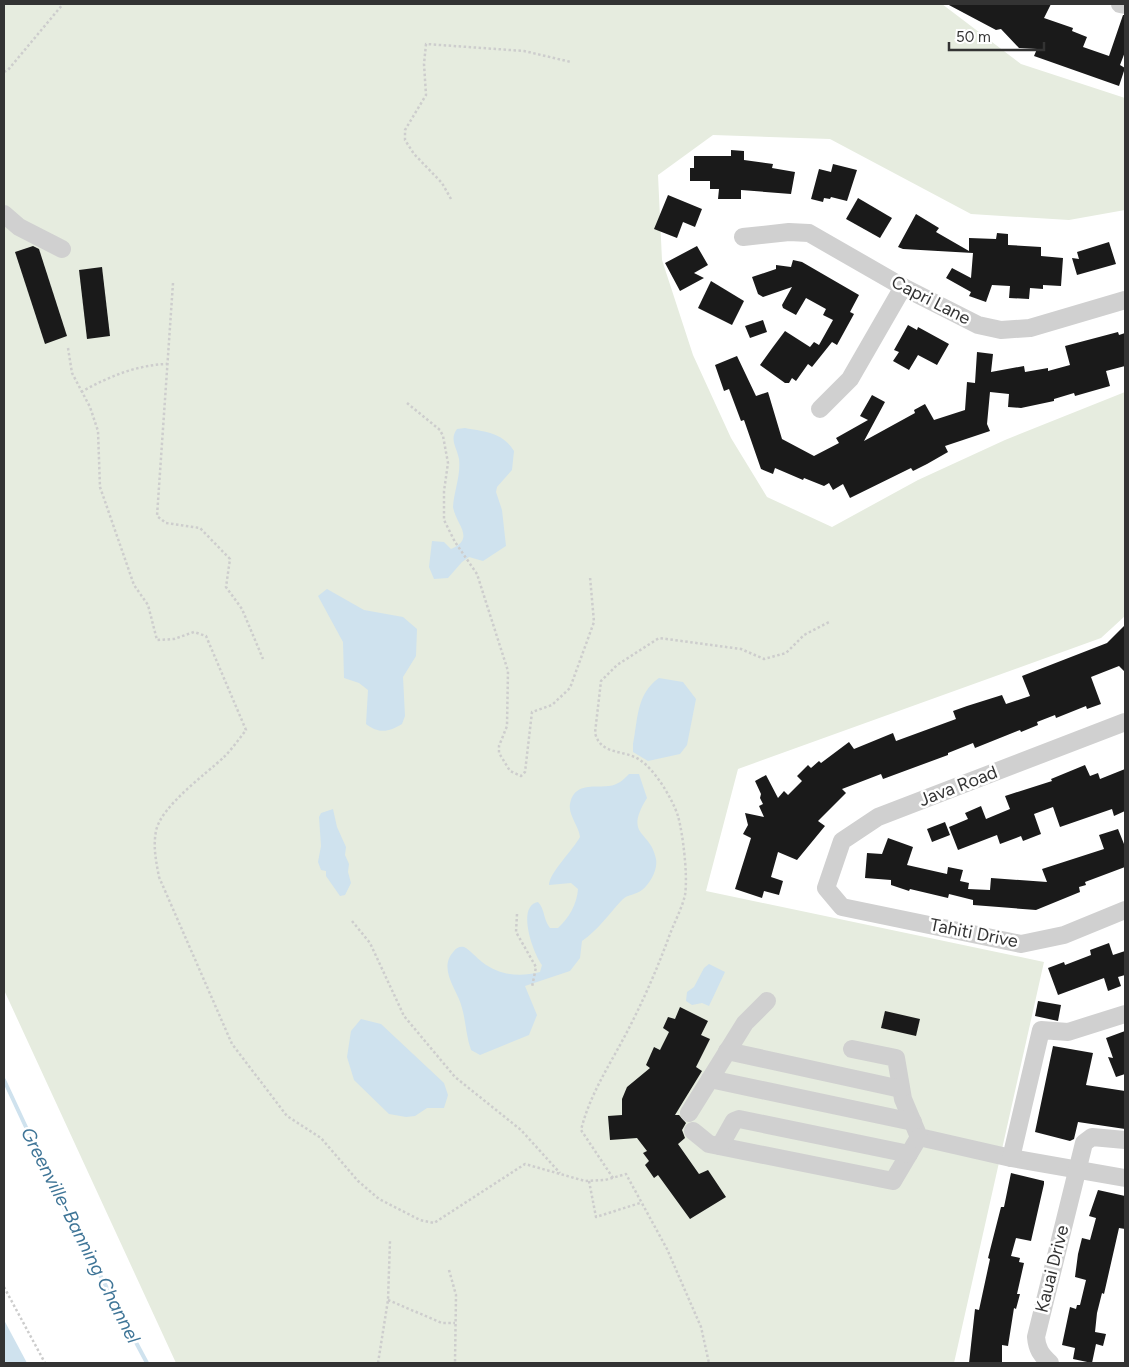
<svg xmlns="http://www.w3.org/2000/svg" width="1129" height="1367" font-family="Figtree,sans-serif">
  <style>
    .green { fill: #e6ecdf }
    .water { fill: #cfe2ee }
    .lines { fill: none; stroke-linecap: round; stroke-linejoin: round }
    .stream { stroke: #cfe2ee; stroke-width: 4 }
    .building { fill: #1a1a1a }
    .path { stroke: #cdcdcd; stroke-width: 2.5; stroke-dasharray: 2.5 2.5; stroke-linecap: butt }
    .minor { stroke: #d0d0d0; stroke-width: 18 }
    .labels { text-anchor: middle; stroke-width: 5; stroke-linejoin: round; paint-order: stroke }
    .street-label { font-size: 18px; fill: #333; stroke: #fff }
    .water-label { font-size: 19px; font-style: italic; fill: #3f7597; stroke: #fff }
  </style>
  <rect width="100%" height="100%" fill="#fff"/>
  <path class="green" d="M 4,4 L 942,4 L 1021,64 L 1125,98 L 1125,210 L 1069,220 L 971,214 L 830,139 L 713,135 L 658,175 L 662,260 L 693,355 L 731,438 L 767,497 L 832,527 L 918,480 L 1005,440 L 1125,392 L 1125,616 L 1101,638 L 738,769 L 706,891 L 1044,962 L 954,1363 L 176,1363 L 4,990 Z"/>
  <g class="water">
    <path d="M 465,428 C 486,432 502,432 514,451 L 512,470 L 497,487 L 496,492 L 502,510 L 506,546 L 483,561 L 469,557 L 462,562 L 448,578 L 434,579 L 429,567 L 432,541 L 444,542 L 451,549 C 476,538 456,525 453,507 C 454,491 461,475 459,459 C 457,447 449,440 457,429 Z"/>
    <path d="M 327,589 L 364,610 L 403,617 L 417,629 L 416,656 L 403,677 L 405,716 L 402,724 C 389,732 379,734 366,724 L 368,690 L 359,683 L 344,678 L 343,642 L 318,596 Z"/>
    <path d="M 659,678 L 683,682 L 696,699 L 687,745 L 680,754 L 648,761 L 633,752 L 633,744 C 638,720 636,694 659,678 Z"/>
    <path d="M 629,774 L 639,774 L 647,798 C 623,837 651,830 656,859 C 658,870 650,884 642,890 C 636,895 628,894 622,900 C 608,915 598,930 582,941 L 580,958 L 570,971 L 525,986 L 537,1015 L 529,1035 L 480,1055 L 471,1050 C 466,1036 466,1022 462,1008 C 458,990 437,969 454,951 C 456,948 460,946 464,947 C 470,950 477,958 482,962 C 500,976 520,977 540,972 L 542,965 C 533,953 516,906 538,902 C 545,909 543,919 550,928 L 558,928 C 569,918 577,904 578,889 L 571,883 L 549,885 C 549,873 573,850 580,837 C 579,826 568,815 570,804 C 574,781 597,788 609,786 C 618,785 623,780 629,774 Z"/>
    <path d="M 333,809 L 337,827 L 346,847 L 345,855 L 349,864 L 348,872 L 351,883 L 345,895 L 340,896 L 326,876 L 326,871 L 321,870 L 318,862 L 321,846 L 319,817 L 321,813 Z"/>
    <path d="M 709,964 L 725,972 L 709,1006 L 702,1003 L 692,1005 L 686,1001 L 687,992 L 694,987 L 704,968 Z"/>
    <path d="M 361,1019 L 381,1024 L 444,1083 L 448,1095 L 444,1108 L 427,1108 L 415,1116 L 406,1117 L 389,1114 L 354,1080 L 347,1057 L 351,1031 Z"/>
    <path d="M 4,1320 L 27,1363 L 4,1363 Z"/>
  </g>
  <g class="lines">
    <path class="stream" d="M 4,1080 L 60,1200 L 147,1363"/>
  </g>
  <g class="building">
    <path d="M 947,4 L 1051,4 L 1044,18 L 1073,28 L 1072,31 L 1087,37 L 1083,47 L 1109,56 L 1123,15 L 1125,15 L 1125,52 L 1120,65 L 1125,68 L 1119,86 L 1034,56 L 1037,49 L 1019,48 L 1001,29 L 996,30 Z"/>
    <path d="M 731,150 L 744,151 L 744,160 L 773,164 L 772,168 L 795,172 L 791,194 L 741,190 L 741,199 L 718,199 L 719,189 L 710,189 L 710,181 L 690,181 L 690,168 L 694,168 L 694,156 L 731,156 Z"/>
    <path d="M 833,164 L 857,170 L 847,201 L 831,197 L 830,199 L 824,198 L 823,202 L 811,199 L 819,169 L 831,172 Z"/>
    <path d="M 668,195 L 702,209 L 695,227 L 683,222 L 677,238 L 654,229 Z"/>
    <path d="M 858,198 L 892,218 L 880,238 L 846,219 Z"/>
    <path d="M 916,214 L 939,228 L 936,232 L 969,251 L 969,238 L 996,239 L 997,233 L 1008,234 L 1008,245 L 1041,247 L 1041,256 L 1063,258 L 1061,286 L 1043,285 L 1043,289 L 1030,288 L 1029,299 L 1009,298 L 1010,286 L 992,285 L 986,302 L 969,296 L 971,292 L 946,278 L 952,268 L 971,278 L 973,253 L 903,249 L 898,247 Z"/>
    <path d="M 1109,242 L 1116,264 L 1077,275 L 1072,258 L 1079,259 L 1077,252 Z"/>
    <path d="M 33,246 L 39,249 L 67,336 L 45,344 L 15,252 Z"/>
    <path d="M 697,246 L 708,265 L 694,273 L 704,278 L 680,291 L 665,263 Z"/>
    <path d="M 793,260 L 802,262 L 859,295 L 850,312 L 854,314 L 837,345 L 832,342 L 812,367 L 808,364 L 796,381 L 792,378 L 789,383 L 785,383 L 760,365 L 773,347 L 785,331 L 810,347 L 814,342 L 819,345 L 833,320 L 823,315 L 826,309 L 806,298 L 796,315 L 783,308 L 782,305 L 792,287 L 763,297 L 758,294 L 752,277 L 776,269 L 776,265 L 791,267 Z"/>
    <path d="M 102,267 L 110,336 L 87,339 L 79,270 Z"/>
    <path d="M 711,281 L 744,301 L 732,325 L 698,308 Z"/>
    <path d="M 763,320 L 767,332 L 750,338 L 745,326 Z"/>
    <path d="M 908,325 L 917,330 L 918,327 L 949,344 L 937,365 L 918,355 L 909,370 L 893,361 L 899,352 L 894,350 Z"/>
    <path d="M 1118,332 L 1119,335 L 1125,333 L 1125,366 L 1106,371 L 1110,386 L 1075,396 L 1074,393 L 1054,399 L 1054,401 L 1021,408 L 1008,407 L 1009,394 L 990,392 L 987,424 L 990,431 L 945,446 L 948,452 L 927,464 L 913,471 L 911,468 L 850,498 L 843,484 L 833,490 L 829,483 L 824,486 L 804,478 L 803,480 L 775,468 L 773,474 L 761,469 L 744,420 L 741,421 L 729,389 L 724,391 L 715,365 L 737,356 L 756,396 L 768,392 L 782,439 L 814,456 L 839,443 L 836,438 L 868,420 L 860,416 L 872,395 L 885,402 L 864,441 L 915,413 L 914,410 L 925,404 L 934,420 L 965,410 L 967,382 L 975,383 L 977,352 L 993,354 L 991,372 L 1024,366 L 1025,372 L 1048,368 L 1048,371 L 1070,365 L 1065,346 Z"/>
    <path d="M 1125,625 L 1125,672 L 1119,666 L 1091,677 L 1101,704 L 1087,709 L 1086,706 L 1056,718 L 1055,715 L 1037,722 L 1038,725 L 1021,732 L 1020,730 L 975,748 L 973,743 L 948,753 L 948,755 L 883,779 L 881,774 L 842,789 L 846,793 L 818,821 L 825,826 L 797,860 L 778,852 L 771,877 L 783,881 L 779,895 L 764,891 L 762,898 L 735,889 L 751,838 L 743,834 L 748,825 L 745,813 L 764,817 L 759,806 L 763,804 L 760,798 L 761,794 L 755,781 L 766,775 L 778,798 L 784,791 L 788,795 L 802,781 L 797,776 L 808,765 L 811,768 L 819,761 L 821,763 L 849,742 L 854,749 L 893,733 L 896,741 L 956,719 L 953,711 L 967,706 L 1002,695 L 1006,704 L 1030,696 L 1022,676 L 1107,643 Z"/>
    <path d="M 1085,765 L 1090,776 L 1098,773 L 1100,779 L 1125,769 L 1125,811 L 1114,816 L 1112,809 L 1060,827 L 1053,807 L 1034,814 L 1041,834 L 1023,841 L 1021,836 L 1000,844 L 997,835 L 958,850 L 949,827 L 968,819 L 965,813 L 981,806 L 986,819 L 1010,809 L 1005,796 L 1052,781 L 1051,779 Z"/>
    <path d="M 945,822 L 950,835 L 932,842 L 927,829 Z"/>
    <path d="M 1118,829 L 1124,844 L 1125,867 L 1085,882 L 1086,885 L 1079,887 L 1080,892 L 1036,910 L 973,905 L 973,900 L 949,894 L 948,898 L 910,889 L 909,891 L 891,885 L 891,880 L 865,878 L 867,853 L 882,854 L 888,838 L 913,847 L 907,865 L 947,874 L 948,867 L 963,870 L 960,881 L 969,883 L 968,889 L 990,890 L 991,878 L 1047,882 L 1042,869 L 1104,849 L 1099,835 Z"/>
    <path d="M 1109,943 L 1113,955 L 1125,951 L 1125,975 L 1118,977 L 1121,986 L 1108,991 L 1104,978 L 1058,995 L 1048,968 L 1064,962 L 1065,965 L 1091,955 L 1090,950 Z"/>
    <path d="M 1038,1001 L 1061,1005 L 1058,1021 L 1035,1016 Z"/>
    <path d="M 680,1007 L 708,1021 L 701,1035 L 710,1039 L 696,1067 L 702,1071 L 675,1115 L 679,1115 L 686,1123 L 682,1130 L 685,1138 L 678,1144 L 699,1174 L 708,1170 L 726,1197 L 690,1219 L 658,1175 L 654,1178 L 645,1165 L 649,1161 L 643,1153 L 647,1151 L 637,1138 L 610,1140 L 608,1116 L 622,1115 L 622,1099 L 627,1087 L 650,1068 L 646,1065 L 654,1047 L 660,1050 L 669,1032 L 663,1028 L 668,1017 L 675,1019 Z"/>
    <path d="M 885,1011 L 920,1019 L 916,1036 L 881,1028 Z"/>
    <path d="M 1125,1031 L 1125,1074 L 1116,1077 L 1108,1057 L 1113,1058 L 1106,1038 Z"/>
    <path d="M 1053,1046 L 1093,1053 L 1086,1085 L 1125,1091 L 1125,1129 L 1078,1122 L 1074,1139 L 1070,1141 L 1035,1132 Z"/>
    <path d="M 1011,1173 L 1044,1181 L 1044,1184 L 1031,1241 L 1016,1238 L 1011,1256 L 1020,1258 L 1019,1262 L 1024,1263 L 1017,1294 L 1020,1294 L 1016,1309 L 1014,1308 L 1008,1346 L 1002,1345 L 1002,1363 L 969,1363 L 975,1309 L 979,1310 L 990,1259 L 988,1258 L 1001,1207 L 1004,1207 Z"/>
    <path d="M 1098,1190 L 1125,1196 L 1125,1229 L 1119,1228 L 1104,1294 L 1102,1293 L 1097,1313 L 1095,1332 L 1106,1334 L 1103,1346 L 1096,1344 L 1092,1363 L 1073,1359 L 1075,1348 L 1062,1345 L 1070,1307 L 1076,1309 L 1077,1305 L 1080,1305 L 1086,1280 L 1075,1277 L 1078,1254 L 1082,1238 L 1090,1240 L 1096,1218 L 1089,1216 Z"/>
  </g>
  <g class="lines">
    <g class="path">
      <path d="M 4,72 L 8,70 L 63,4"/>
      <path d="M 451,199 L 442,183 L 414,154 L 405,140 L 405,130 L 426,95 L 424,64 L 426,44 L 524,51 L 571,62"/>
      <path d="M 173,283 L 157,516 L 166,523 L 200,528 L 230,559 L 226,587 L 242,609 L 263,659"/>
      <path d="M 68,348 L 72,373 L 90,407 L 98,431 L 100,487 L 134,585 L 148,605 L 157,640 L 174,639 L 194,632 L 206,636 L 246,730 C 239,739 232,749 224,757 C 206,774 161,806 156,831 C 153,847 156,861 159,877 L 232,1044 L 287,1116 L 321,1138 L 358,1181 L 379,1199 L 420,1220 L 434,1223 L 525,1164 L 585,1181 L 605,1180 L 626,1174 L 667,1249 L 701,1327 L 709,1363"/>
      <path d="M 81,392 C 108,377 136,365 167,364"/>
      <path d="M 407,403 L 440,430 L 443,436 L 448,463 L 444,491 L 444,520 L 455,542 L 477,574 L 508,671 L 507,726 L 499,746 L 499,753 L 510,771 L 521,776 L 525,772 L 532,712 L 552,705 L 570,688 L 594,622 L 590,577"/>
      <path d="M 517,914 L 516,932 L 536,967 L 532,987"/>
      <path d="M 352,921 L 370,943 L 404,1016 L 455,1077 L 521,1130 L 560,1173"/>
      <path d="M 613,1178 L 581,1130 C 588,1102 601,1079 615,1054 C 637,1015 655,975 670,934 C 675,921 682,908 685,895 C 688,876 683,834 678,816 C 672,798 655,770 640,760 C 624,749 601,756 595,733 L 601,681 L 617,665 L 659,638 L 741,649 L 764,659 L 786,653 L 804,635 L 831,621"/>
      <path d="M 589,1181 L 596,1217 L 640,1203"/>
      <path d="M 449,1270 L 456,1295 L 455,1363"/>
      <path d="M 4,1287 L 45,1363"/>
      <path d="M 388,1300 L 442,1323 L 455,1323"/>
      <path d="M 378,1363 L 388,1300 L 390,1241"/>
    </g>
    <g class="minor">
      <path d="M 1120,4 L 1125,5"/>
      <path d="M 4,214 L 19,227 L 62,249"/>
      <path d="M 743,237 L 789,232 L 809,233 L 903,287 L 978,325 L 1001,330 L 1030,328 L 1125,300"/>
      <path d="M 820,409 L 850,379 L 903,287"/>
      <path d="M 1125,722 L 878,817 L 842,841 L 826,888 L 842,907 L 1021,944 L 1064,935 L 1125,910"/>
      <path d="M 852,1049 L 896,1058 L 903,1099 L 919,1137 L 1011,1158 L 1125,1178"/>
      <path d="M 727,1051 L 901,1089"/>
      <path d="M 710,1079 L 913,1122"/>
      <path d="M 689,1113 L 745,1023 L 767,1001"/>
      <path d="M 693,1131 L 709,1144 L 893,1181 L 919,1137"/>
      <path d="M 720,1146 L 734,1121 L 739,1119 L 909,1154"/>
      <path d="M 1011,1158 L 1041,1030 L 1068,1032 L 1125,1014"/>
      <path d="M 1050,1363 C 1041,1355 1037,1349 1036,1337 L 1084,1143 L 1092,1137 L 1125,1140"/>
    </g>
  </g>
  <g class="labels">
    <g class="street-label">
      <text transform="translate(931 300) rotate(27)" y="6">Capri Lane</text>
      <text transform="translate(958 786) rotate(-21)" y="6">Java Road</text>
      <text transform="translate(974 933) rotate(11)" y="6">Tahiti Drive</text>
      <text transform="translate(1052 1269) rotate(-76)" y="6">Kauai Drive</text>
    </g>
    <g class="water-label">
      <text transform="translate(81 1235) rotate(63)" y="7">Greenville-Banning Channel</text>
    </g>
  </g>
  <rect width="1129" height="1367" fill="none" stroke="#333333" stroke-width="10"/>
  <path d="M949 42v8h95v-8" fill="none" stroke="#333333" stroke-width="2.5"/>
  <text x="956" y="42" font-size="15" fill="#333333" stroke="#ffffff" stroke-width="4" paint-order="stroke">50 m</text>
</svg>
